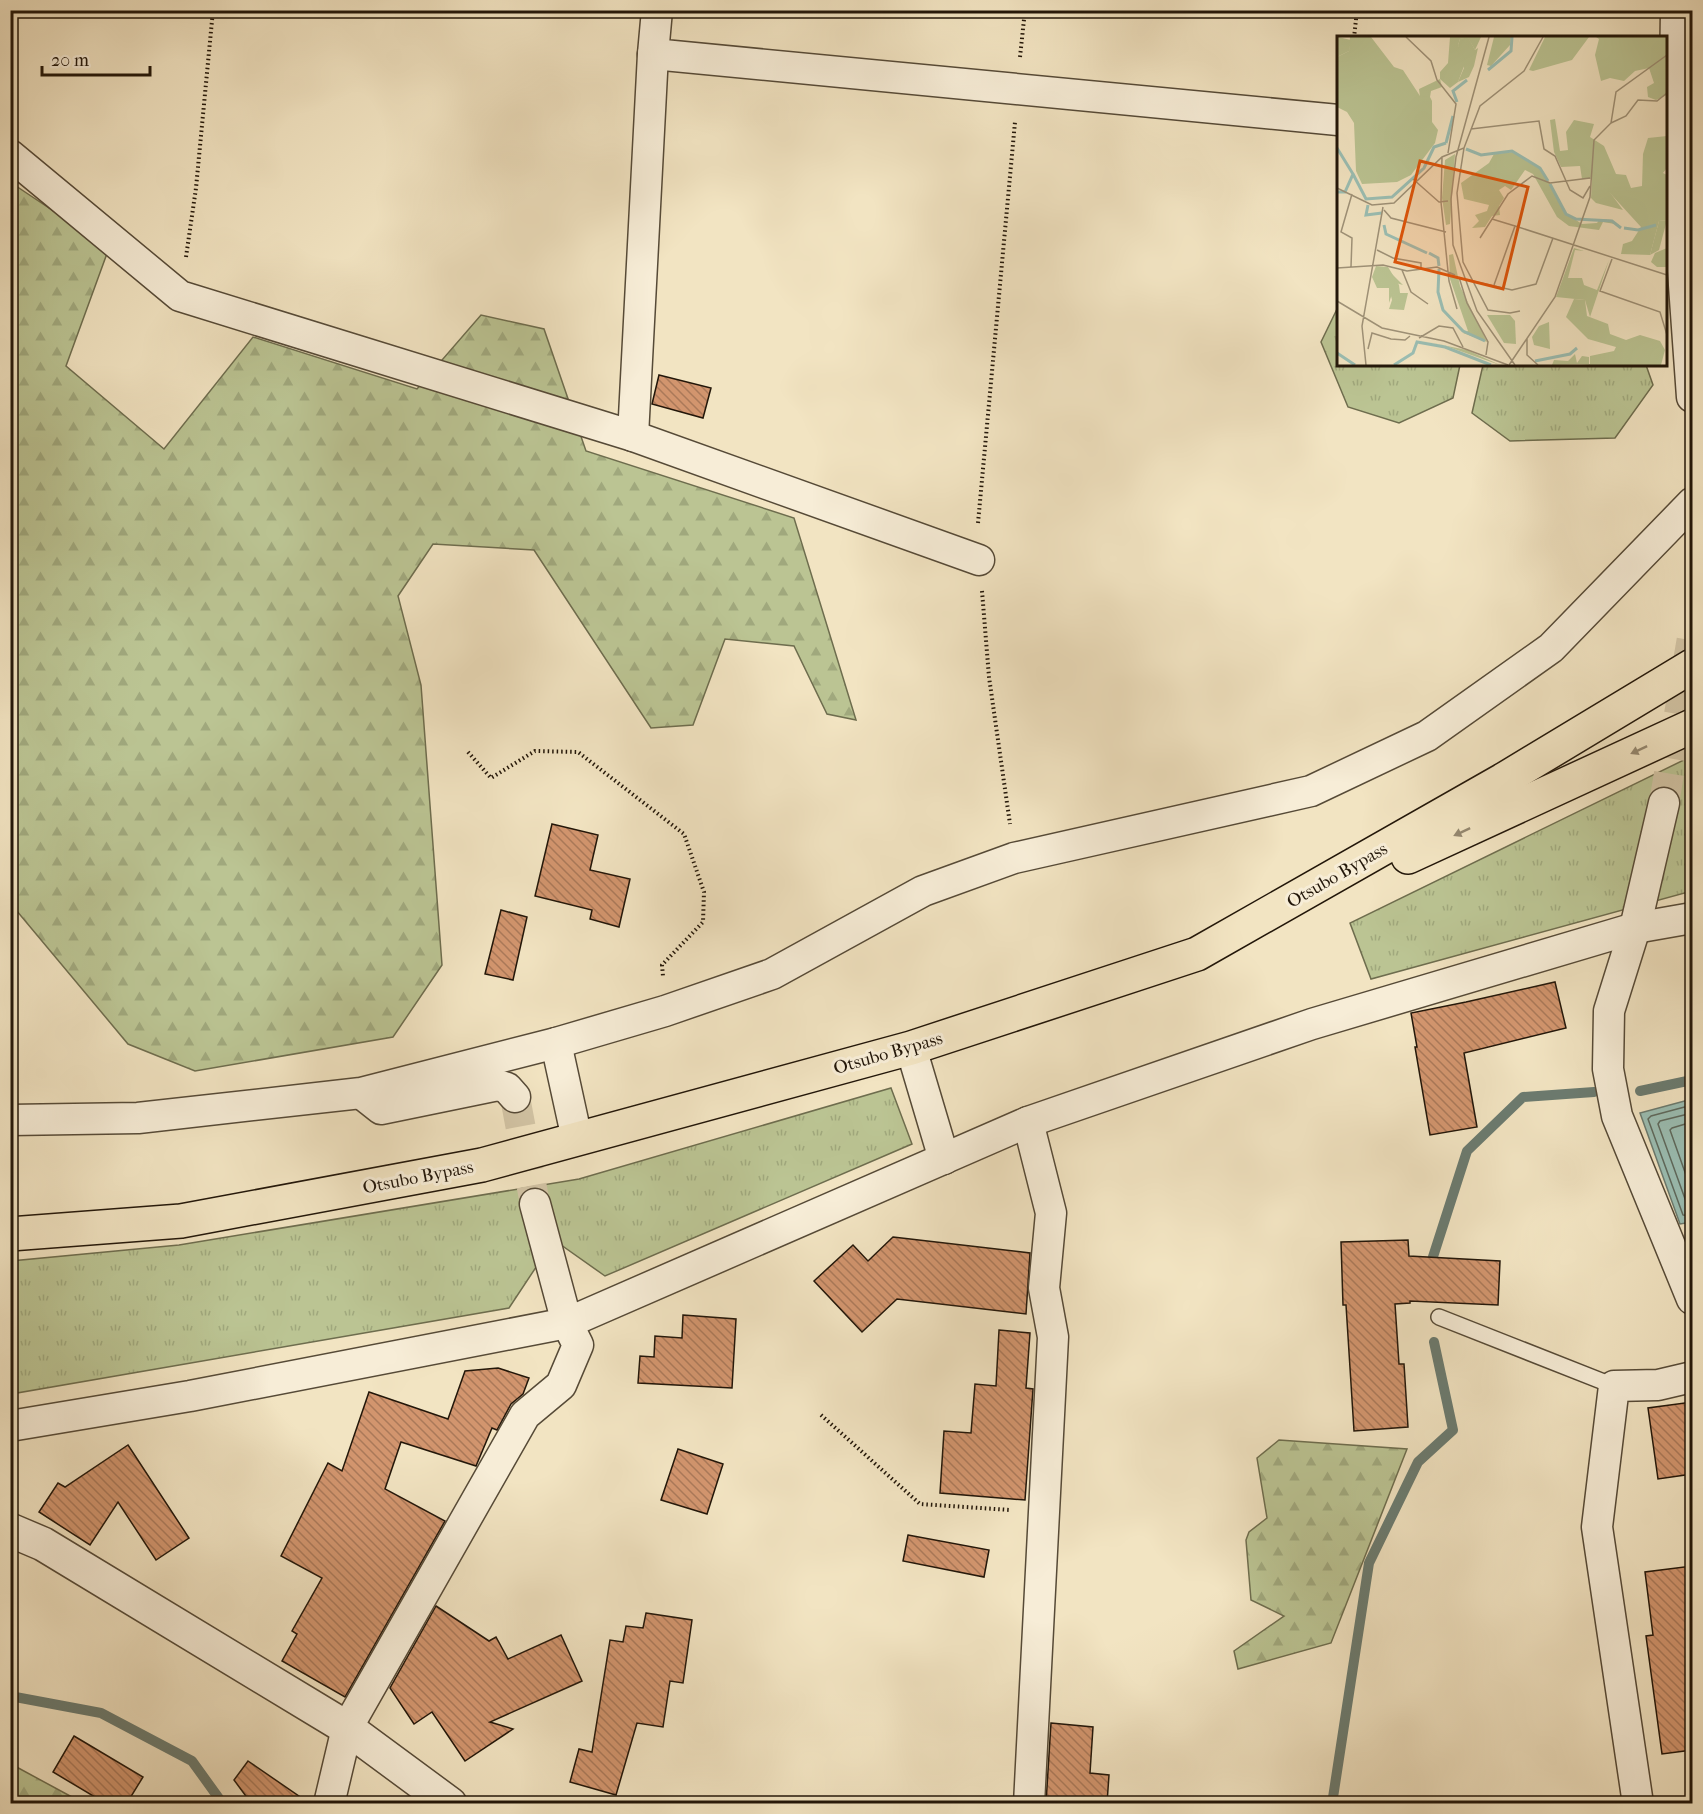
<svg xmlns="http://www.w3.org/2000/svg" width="1703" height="1814" font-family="'IM FELL French Canon',serif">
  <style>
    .grass { fill: url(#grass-tufts); stroke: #6e6d4e; stroke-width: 1.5 }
    .forest { fill: url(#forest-firs); stroke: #6e6d4e; stroke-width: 1.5 }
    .water { fill: #9bbfb4; stroke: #6b7b70; stroke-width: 1.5 }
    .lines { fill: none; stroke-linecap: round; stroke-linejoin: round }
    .shore { stroke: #5e6a5e; stroke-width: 1.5 }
    .stream { stroke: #6b7b70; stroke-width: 10 }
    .building { fill: url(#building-back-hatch); stroke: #221609; stroke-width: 1.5 }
    .minor-tunnel { stroke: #d3c5a6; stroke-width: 30; stroke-dasharray: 30 15; stroke-linecap: butt }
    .service-casing { stroke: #564a37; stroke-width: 18 }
    .minor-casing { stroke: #564a37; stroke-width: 33 }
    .tertiary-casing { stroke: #564a37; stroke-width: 36 }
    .trunk-casing { stroke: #221609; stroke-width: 36 }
    .path { stroke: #221609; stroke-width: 4; stroke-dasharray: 1.5 3; stroke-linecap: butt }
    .service { stroke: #f7edd7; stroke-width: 15 }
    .minor { stroke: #f7edd7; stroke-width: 30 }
    .tertiary { stroke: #f7edd7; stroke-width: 33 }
    .trunk { stroke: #f2e4c2; stroke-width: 33 }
    .oneway { fill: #94876f }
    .labels { text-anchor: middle; stroke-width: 6; stroke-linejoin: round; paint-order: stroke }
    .street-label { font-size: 18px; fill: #221609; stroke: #f7edd7 }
    .inset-river { fill: none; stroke: #9bbfb4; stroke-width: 3 }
    .inset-road { fill: none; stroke: #9f9278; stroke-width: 1.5 }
    .view { fill: #de560c; fill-opacity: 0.15; stroke: #de560c; stroke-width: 3 }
    .inset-edge { fill: none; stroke: #221609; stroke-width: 3 }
  </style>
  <defs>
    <pattern id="grass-tufts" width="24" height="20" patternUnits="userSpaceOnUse" patternTransform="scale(1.5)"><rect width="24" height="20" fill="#bbc493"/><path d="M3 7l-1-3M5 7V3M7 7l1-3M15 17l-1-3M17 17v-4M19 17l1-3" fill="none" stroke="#a0a87d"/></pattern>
    <pattern id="forest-firs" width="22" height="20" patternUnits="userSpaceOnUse" patternTransform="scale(1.5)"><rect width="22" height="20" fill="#bbc493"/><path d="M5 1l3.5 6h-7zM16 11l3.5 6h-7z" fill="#a0a87d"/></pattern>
    <pattern id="building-back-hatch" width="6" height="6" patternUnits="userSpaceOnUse" patternTransform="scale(1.5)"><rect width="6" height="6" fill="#d2956e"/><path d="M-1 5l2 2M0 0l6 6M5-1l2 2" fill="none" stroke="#aa7959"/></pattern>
  </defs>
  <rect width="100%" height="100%" fill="#f2e4c2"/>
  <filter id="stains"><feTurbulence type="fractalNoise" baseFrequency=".00333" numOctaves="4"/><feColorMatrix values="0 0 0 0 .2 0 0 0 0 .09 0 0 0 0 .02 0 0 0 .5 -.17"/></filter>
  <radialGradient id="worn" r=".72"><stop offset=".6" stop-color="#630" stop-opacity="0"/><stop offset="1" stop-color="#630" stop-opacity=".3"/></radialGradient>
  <g class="grass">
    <path d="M 1338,307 L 1338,364 L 1460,365 L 1453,398 L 1399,423 L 1348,407 L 1321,342 Z"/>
    <path d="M 1483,365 L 1646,365 L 1653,385 L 1615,438 L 1510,441 L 1472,413 Z"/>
    <path d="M 1692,756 L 1692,891 L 1371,979 L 1350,923 Z"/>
    <path d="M 891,1088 L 912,1144 L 605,1276 L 554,1240 L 509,1308 L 11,1394 L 11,1261 L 179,1245 L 579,1179 Z"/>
  </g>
  <g class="forest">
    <path d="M 10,182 L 109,248 L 66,366 L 164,449 L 253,337 L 417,389 L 481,315 L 544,329 L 586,451 L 794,518 L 856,720 L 827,714 L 794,646 L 725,639 L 693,725 L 651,728 L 534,550 L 433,544 L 398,596 L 421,685 L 442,965 L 393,1037 L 195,1071 L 128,1044 L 11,904 Z"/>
    <path d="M 1279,1440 L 1407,1449 L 1331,1643 L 1238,1669 L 1234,1651 L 1284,1616 L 1251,1600 L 1246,1540 L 1249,1532 L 1267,1518 L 1257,1458 Z"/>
    <path d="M 11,1764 L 83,1803 L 11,1803 Z"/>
  </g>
  <path class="water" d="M 1692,1099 L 1692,1222 L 1680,1224 L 1640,1113 Z"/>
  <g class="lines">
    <g class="shore">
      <path d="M 1692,1105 L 1651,1116 L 1648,1119 L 1683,1215 L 1692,1216"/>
      <path d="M 1692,1113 L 1660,1121 L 1658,1124 L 1688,1207 L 1692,1209"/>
      <path d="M 1692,1122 L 1672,1128 L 1670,1130 L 1692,1192"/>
    </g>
    <g class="stream">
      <path d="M 1640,1091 L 1692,1080"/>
      <path d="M 1430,1269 L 1431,1263 L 1467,1151 L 1523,1097 L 1594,1092"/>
      <path d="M 10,1696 L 101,1713 L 192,1761 L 223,1804"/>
      <path d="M 1332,1804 L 1369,1563 L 1418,1462 L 1453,1430 L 1434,1342"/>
    </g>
  </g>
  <g class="building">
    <path d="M 659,375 L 711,388 L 703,418 L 652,404 Z"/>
    <path d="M 552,824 L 598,835 L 590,870 L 630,879 L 619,927 L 590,919 L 592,910 L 535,896 Z"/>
    <path d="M 501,910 L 527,917 L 513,980 L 485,974 Z"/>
    <path d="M 1555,982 L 1566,1028 L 1464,1053 L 1477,1127 L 1430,1135 L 1415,1047 L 1417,1047 L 1411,1013 L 1466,1002 Z"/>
    <path d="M 893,1237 L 1030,1253 L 1026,1314 L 897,1299 L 862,1332 L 814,1281 L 853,1245 L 868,1261 Z"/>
    <path d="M 1408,1240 L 1409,1256 L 1500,1261 L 1498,1305 L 1410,1301 L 1410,1303 L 1395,1304 L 1399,1364 L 1404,1364 L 1408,1427 L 1354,1431 L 1346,1305 L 1343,1305 L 1341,1242 Z"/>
    <path d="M 683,1315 L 736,1319 L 732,1388 L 638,1383 L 640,1356 L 654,1357 L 655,1336 L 682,1338 Z"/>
    <path d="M 999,1330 L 1030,1333 L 1026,1388 L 1033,1389 L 1025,1500 L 940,1493 L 944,1431 L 971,1433 L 975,1384 L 996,1386 Z"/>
    <path d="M 498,1368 L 529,1378 L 523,1394 L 511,1404 L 497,1430 L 492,1428 L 476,1466 L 401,1442 L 385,1489 L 445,1521 L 345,1697 L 282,1661 L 297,1634 L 292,1631 L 322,1578 L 281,1556 L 328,1463 L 342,1471 L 369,1392 L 448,1419 L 465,1371 Z"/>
    <path d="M 1692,1402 L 1692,1474 L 1658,1479 L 1648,1408 Z"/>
    <path d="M 128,1445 L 189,1538 L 156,1560 L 118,1502 L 90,1545 L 39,1512 L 58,1483 L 65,1487 Z"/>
    <path d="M 678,1449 L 723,1464 L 707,1514 L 661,1500 Z"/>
    <path d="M 908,1535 L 989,1550 L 984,1577 L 903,1561 Z"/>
    <path d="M 1692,1566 L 1692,1750 L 1662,1754 L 1646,1636 L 1653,1635 L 1645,1572 Z"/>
    <path d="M 436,1606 L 489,1641 L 496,1637 L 508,1659 L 561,1635 L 582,1681 L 490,1722 L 513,1729 L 465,1761 L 432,1712 L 414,1724 L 390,1688 Z"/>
    <path d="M 646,1613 L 692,1620 L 683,1683 L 670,1681 L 663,1727 L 637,1723 L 616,1795 L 570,1782 L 579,1749 L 592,1752 L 610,1640 L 623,1642 L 626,1626 L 643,1628 Z"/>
    <path d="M 1051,1723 L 1093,1727 L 1090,1773 L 1109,1775 L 1107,1803 L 1046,1803 Z"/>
    <path d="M 74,1736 L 143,1777 L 127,1803 L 105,1803 L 53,1772 Z"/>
    <path d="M 248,1761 L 309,1803 L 251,1803 L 234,1780 Z"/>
  </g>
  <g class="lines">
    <g class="minor-tunnel">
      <path d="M 1664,803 L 1692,638"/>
      <path d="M 515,1097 L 535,1204"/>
    </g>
    <defs>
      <path id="service" d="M 1439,1317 L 1614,1386"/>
      <g id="minor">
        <path d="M 657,10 L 653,54 L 1338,120"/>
        <path d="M 1676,10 L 1674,145 L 1692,397"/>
        <path d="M 10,155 L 180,296 L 633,436 L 979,560"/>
        <path d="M 633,436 L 653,54"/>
        <path d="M 1664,803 L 1635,928 L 1609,1011 L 1608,1069 L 1617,1116 L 1692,1299"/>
        <path d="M 556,1043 L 577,1139"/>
        <path d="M 911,1048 L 944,1159"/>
        <path d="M 362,1094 L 381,1109 L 498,1085 L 507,1088 L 515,1097"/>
        <path d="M 10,1120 L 138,1118 L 361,1093 L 556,1043 L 665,1011 L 772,974 L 923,891 L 1014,858 L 1311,791 L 1427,736 L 1551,648 L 1692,503"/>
        <path d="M 1028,1122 L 1051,1213 L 1044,1288 L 1053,1337 L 1029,1804"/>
        <path d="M 10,1426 L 190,1396 L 567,1323 L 1028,1122 L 1312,1024 L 1635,928 L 1692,918"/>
        <path d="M 329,1804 L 347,1728 L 525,1415 L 561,1385 L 578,1345 L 567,1323 L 535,1204"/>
        <path d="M 1638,1804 L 1597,1527 L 1614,1386 L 1658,1385 L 1692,1377"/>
      </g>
      <path id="tertiary" d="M 10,1530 L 43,1544 L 347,1728 L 450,1804"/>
      <g id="trunk">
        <path d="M 1408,857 L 1692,726"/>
        <path d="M 10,1234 L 181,1221 L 482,1165 L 911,1048 L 1197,954 L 1503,780 L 1692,666"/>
      </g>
    </defs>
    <use href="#service" class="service-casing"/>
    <use href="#minor" class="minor-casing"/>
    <use href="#tertiary" class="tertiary-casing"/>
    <use href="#trunk" class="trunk-casing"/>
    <g class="path">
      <path d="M 1354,38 L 1357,10"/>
      <path d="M 1020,57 L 1025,10"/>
      <path d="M 186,257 L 196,188 L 213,10"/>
      <path d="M 978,523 L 1015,122"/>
      <path d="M 982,591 L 989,677 L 1010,824"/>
      <path d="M 468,752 L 491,778 L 535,751 L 578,752 L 684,834 L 704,892 L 703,922 L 662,965 L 663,976"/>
      <path d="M 821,1415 L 920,1504 L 1010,1510"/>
    </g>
    <use href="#service" class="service"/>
    <use href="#minor" class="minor"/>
    <use href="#tertiary" class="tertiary"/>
    <use href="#trunk" class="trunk"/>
  </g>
  <defs><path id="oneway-solid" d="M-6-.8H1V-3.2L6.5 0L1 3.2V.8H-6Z" transform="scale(1.5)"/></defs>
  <g class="oneway">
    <use href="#oneway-solid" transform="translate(1639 750) rotate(155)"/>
    <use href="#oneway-solid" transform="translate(1462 832) rotate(155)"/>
  </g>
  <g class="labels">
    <g class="street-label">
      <text transform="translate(1337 875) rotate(-30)" y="6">Otsubo Bypass</text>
      <text transform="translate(888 1053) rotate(-16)" y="6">Otsubo Bypass</text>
      <text transform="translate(418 1177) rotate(-11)" y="6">Otsubo Bypass</text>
    </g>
  </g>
  <g transform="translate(1337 36)">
    <rect width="330" height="330" fill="#f2e4c2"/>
    <path d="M 1,1 L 14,4 L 12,15 L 0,21 ZM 131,1 L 138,14 L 141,12 L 137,30 L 132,41 L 121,46 L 127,32 L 121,9 L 123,3 ZM 103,43 L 105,51 L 94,55 L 93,61 L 83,61 L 82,53 ZM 118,118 L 113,188 L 109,189 L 105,162 L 108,124 ZM 255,143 L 263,143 L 286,174 L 259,167 L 254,162 ZM 330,184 L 322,214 L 313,219 L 322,185 ZM 237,212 L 247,215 L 238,214 L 231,242 L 245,242 L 247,249 L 260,254 L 272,224 L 253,281 L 248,264 L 219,261 ZM 116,218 L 123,250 L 150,306 L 126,297 L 131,295 L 113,243 L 112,219 ZM 212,286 L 213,313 L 197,309 L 195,301 L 202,290 ZM 80,304 L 130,314 L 163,329 L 106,309 ZM 238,318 L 240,327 L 245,320 L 252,321 L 252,328 L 215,329 L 217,324 L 231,325 Z" fill="#bbc493"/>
    <path d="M 13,1 L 34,1 L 57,31 L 66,34 L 83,60 L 93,61 L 95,65 L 95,86 L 101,94 L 98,107 L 74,139 L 60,146 L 25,148 L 19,135 L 17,87 L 10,76 L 0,71 L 0,21 L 12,15 ZM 113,1 L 144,1 L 138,14 L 131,2 L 123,3 L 121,9 L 129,25 L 121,46 L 113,52 L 103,43 L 103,36 L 111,27 ZM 157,1 L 174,1 L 173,9 L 154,30 L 150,29 ZM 208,1 L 252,1 L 235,24 L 196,35 L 192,34 ZM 259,1 L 330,1 L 330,59 L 319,64 L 311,61 L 310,51 L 317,47 L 312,32 L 298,35 L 287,45 L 273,42 L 264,45 L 258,19 L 262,3 ZM 218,83 L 223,115 L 231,114 L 229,96 L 237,84 L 257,88 L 253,101 L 267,110 L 279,138 L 289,139 L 294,152 L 305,150 L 306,118 L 311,102 L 330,100 L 330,132 L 326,137 L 330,139 L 330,184 L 322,185 L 313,219 L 284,218 L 286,208 L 295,205 L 304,191 L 272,156 L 265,155 L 263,143 L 245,143 L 243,130 L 224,131 L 217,116 L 213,84 ZM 177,116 L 204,132 L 230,178 L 245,188 L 260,187 L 263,183 L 275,184 L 278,188 L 266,186 L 262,194 L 232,190 L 220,181 L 196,138 L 188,134 L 174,154 L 168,150 L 162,154 L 167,162 L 162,170 L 163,179 L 155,180 L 148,191 L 135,192 L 142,185 L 138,179 L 150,175 L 152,169 L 127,163 L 124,147 L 152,127 L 157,118 ZM 330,212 L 330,231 L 320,231 L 314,226 L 318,217 ZM 52,235 L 66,249 L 52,245 L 63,257 L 71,257 L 67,274 L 52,273 L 55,264 L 52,252 L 46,249 ZM 237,263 L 248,264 L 250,280 L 271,288 L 273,298 L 289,304 L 303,299 L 323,305 L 328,314 L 324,329 L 242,329 L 253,328 L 253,320 L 277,315 L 279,311 L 251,303 L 229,281 Z" fill="#bbc493"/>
    <path d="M 39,230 L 51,231 L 62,249 L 63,257 L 55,258 L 52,267 L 52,252 L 40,252 L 35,241 Z" fill="#bbc493"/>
    <path d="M 150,279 L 173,279 L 178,285 L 179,308 L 167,307 Z" fill="#bbc493"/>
    <path class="inset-river" d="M 151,34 L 174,15 L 175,1M 120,66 L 116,55 L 130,44M 109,107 L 116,80M 0,112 L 16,138 L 8,156 L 0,156M 129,113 L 144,119 L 175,115 L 203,132 L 211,145M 16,138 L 29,163 L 55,161 L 87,132 L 97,111 L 109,107M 213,148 L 229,178 L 239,183 L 275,185 L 284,192M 31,169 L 29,179 L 45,177M 47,189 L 49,198 L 90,217M 287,192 L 301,194 L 319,189M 92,217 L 101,222 L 102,230M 102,233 L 101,256 L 106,274 L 126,295 L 148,305M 0,317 L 18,329M 198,325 L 233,318 L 240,312M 57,329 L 76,317 L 80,306 L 108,311 L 154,329"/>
    <path class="inset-road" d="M 69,1 L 94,25 L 100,44 L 119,68 L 111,117M 152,1 L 119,121 L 114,163 L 116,209 L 140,275 L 178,329M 274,87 L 289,80 L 301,64 L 320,65 L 330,57M 134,93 L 202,85 L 207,113 L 218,120 L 233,154 L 246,162 L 253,150M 127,112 L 120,157 L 126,226 L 151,274 L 173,277 L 183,275M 105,121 L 104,166 L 112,245 L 120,273M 76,143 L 102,166 L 111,165M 0,152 L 35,169 L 57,167 L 105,121 L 127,112 L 143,70 L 187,35 L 206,1M 47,174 L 54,182 L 109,196M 155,183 L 178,190M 143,202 L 171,158 L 195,140 L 213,147 L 253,142M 40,214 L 56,222 L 84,227 L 84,234M 275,223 L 263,255 L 323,276 L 330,299M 14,231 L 15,202 L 4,196 L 15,158M 0,232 L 46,229 L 70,235 L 100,231 L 118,239M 65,234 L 74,256 L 91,268M 122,241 L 130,267 L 151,306 L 149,319M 131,244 L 175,254 L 199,248 L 216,202M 157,249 L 178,190 L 330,239M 0,265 L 45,292 L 107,305 L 171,329M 82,302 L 102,290 L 116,292 L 126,311M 190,303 L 190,319 L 201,329M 31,313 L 35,297 L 54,303 L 68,304 L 73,300M 29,329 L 25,290 L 46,171M 172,329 L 218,261 L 253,161 L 257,104 L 274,87 L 279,56 L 330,19"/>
    <path class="view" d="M 83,125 L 191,151 L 166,253 L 58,226 Z"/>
    <rect width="330" height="330" class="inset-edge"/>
  </g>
  <rect width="1703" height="1814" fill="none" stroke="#f2e4c2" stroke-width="36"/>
  <rect x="12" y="12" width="1679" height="1790" fill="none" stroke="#221609" stroke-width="3"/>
  <rect x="18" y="18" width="1667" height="1778" fill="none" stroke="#221609" stroke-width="1.5"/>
  <path d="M42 66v9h108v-9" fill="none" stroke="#221609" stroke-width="3"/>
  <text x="51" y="66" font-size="18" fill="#221609" stroke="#f7edd7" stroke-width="4.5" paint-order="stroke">20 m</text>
  <rect width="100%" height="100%" filter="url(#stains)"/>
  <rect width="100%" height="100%" fill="url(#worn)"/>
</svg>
